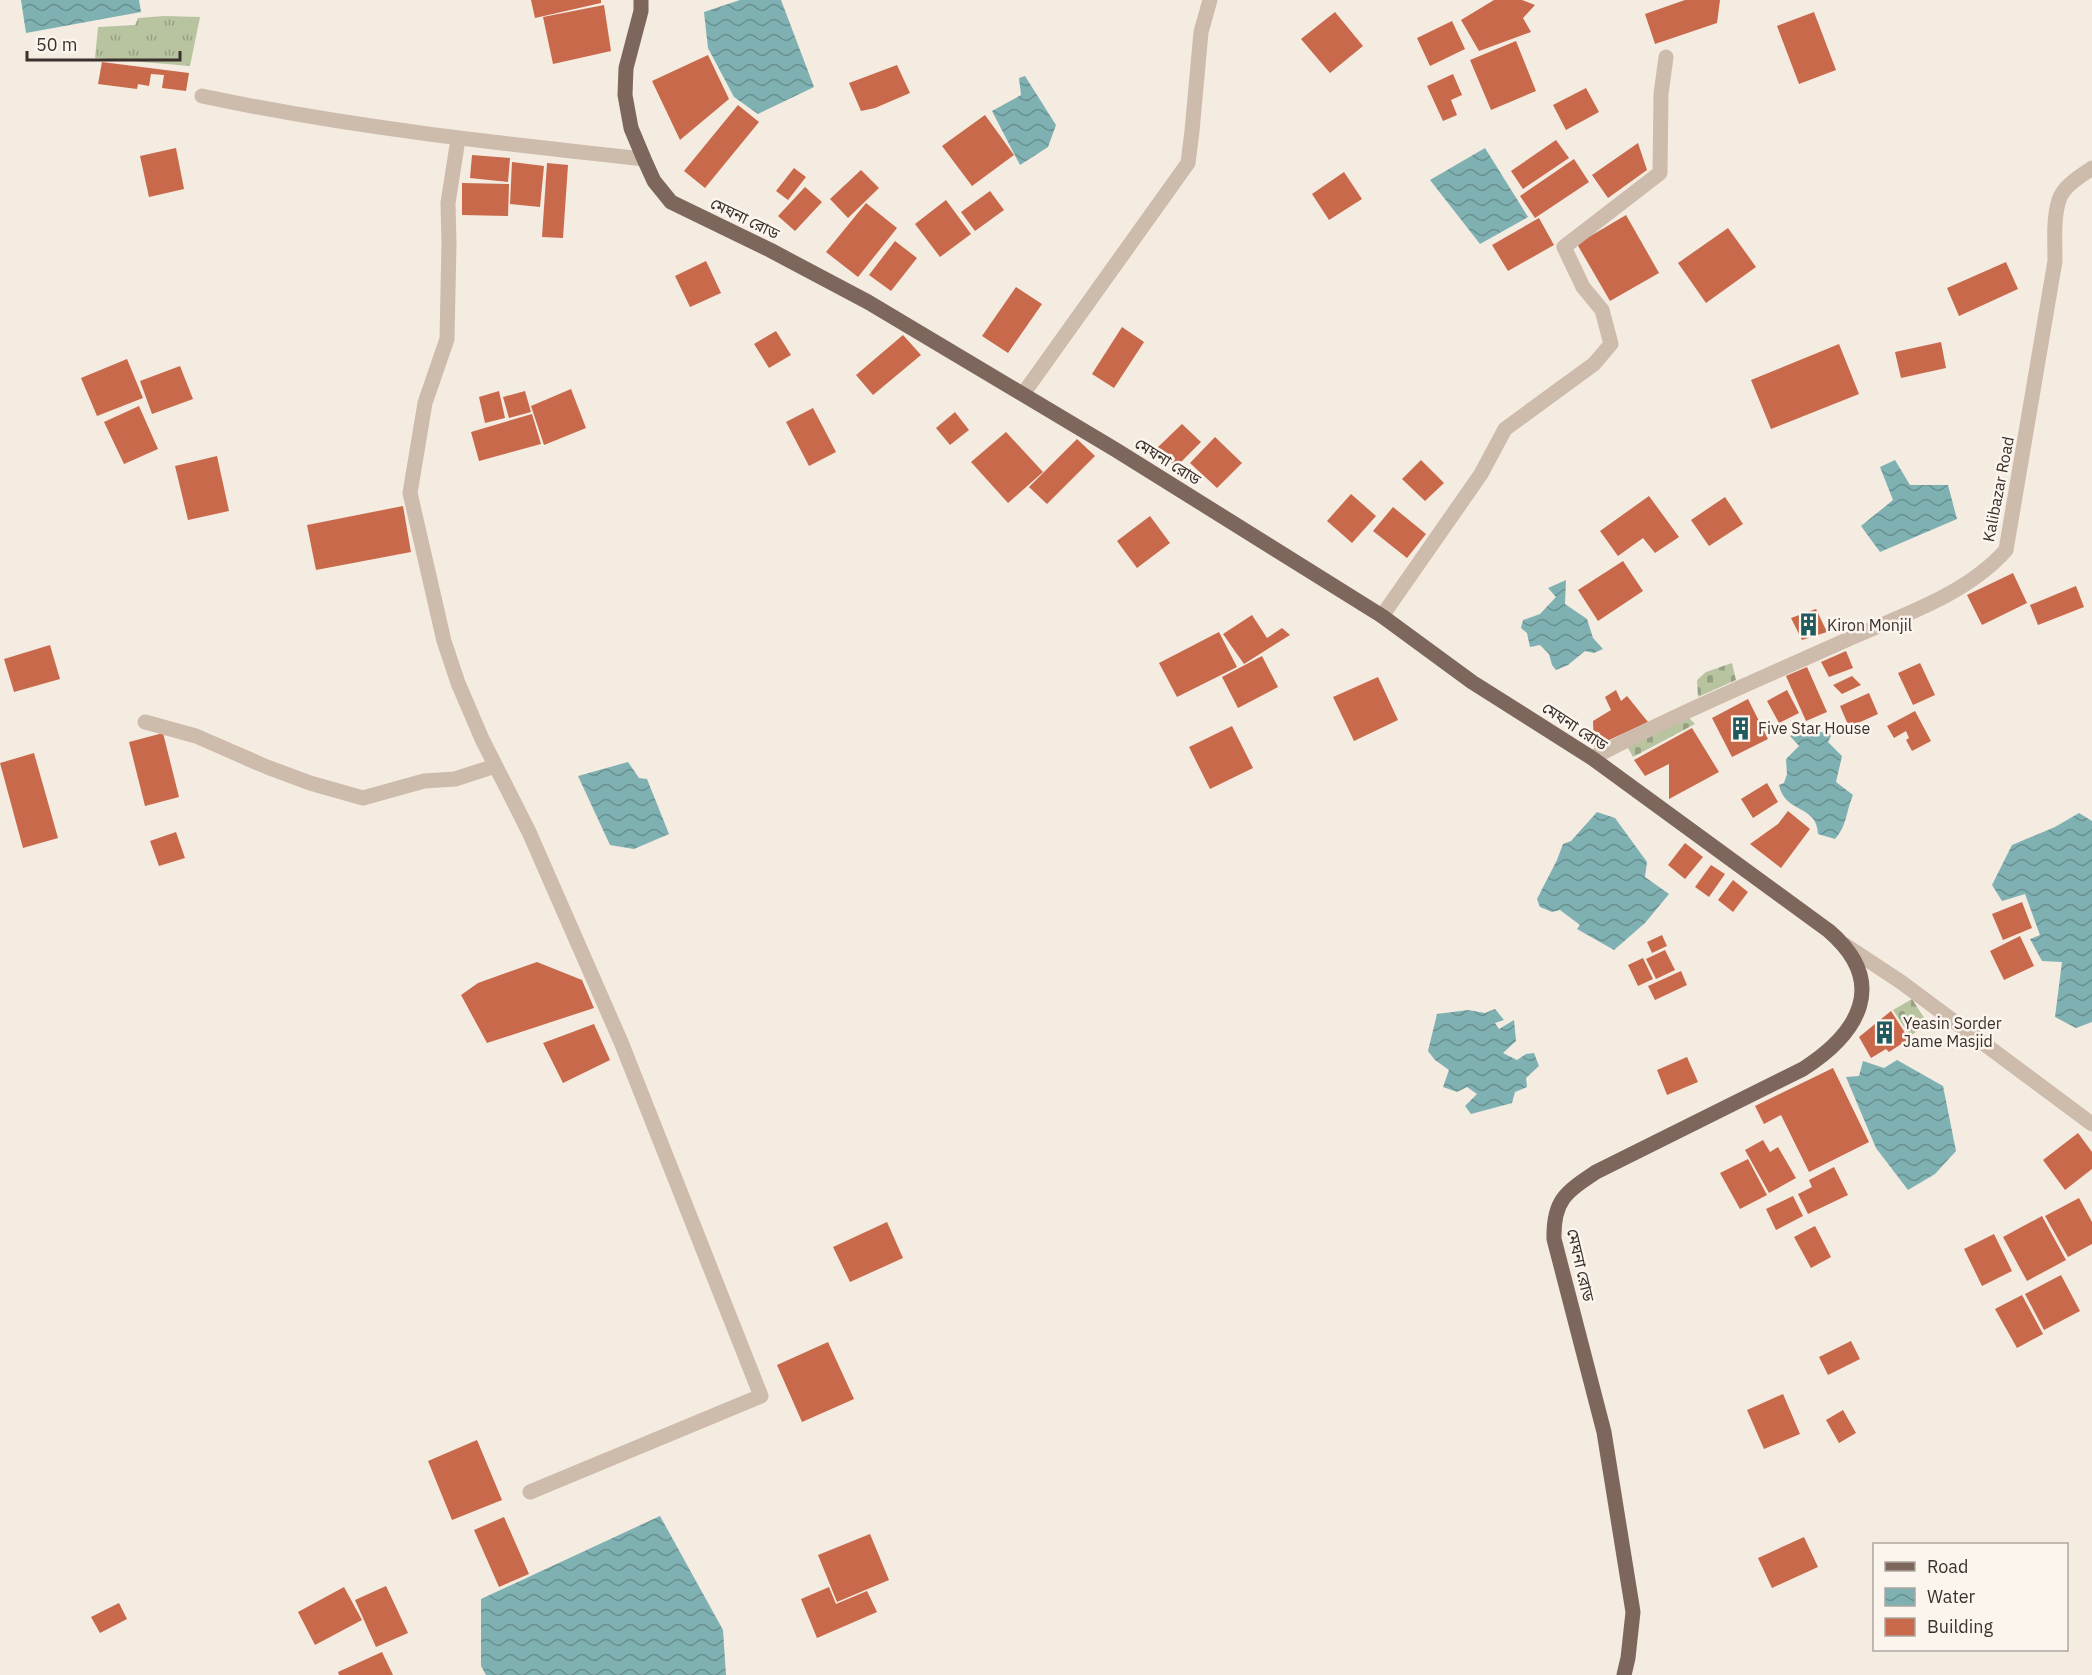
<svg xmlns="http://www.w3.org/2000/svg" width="2092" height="1675" font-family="'IBM Plex Sans','Noto Sans Bengali',sans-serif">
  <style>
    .cemetery { fill: url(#cemetery-stones) }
    .park { fill: url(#park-tufts) }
    .water { fill: url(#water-waves) }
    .building { fill: #c8694b }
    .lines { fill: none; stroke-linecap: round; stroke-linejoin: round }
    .minor { stroke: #cdbbac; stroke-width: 15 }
    .major { stroke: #7d675c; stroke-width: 15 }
    .labels { text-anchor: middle; stroke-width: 5; stroke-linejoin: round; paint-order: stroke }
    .street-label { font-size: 16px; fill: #3b302b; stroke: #fbf5ee }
    .poi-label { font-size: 16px; fill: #3b302b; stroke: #fbf5ee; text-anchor: start }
  </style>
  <defs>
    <pattern id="cemetery-stones" width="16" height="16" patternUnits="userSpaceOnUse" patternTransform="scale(1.5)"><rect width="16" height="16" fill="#b8c4a0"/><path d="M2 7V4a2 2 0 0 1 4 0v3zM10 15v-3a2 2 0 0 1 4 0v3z" fill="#97a083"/></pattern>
    <pattern id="park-tufts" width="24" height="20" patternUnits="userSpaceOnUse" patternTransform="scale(1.5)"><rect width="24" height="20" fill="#b8c4a0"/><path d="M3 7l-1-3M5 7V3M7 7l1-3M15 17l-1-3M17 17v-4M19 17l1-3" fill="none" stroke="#97a083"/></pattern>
    <pattern id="water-waves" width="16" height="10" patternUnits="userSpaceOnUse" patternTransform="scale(1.5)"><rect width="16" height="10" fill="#7fb0b2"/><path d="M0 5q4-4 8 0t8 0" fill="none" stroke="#699091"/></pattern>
  </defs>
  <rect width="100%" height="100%" fill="#f4ebe1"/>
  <g class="cemetery">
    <path d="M 1732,663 L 1736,680 L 1698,697 L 1697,680 L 1706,672 Z"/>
    <path d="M 1687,716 L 1695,724 L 1633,757 L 1627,746 Z"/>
    <path d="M 1912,999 L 1928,1024 L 1910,1036 L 1893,1010 Z"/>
  </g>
  <path class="park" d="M 164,16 L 200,17 L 190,66 L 95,58 L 98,27 L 135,25 L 138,18 Z"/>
  <g class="water">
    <path d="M 21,0 L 139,0 L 141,12 L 26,33 Z"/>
    <path d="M 740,0 L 781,0 L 814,87 L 758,114 L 734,97 L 708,48 L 704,12 Z"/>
    <path d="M 1025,76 L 1056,125 L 1048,147 L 1020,165 L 992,111 L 1021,95 L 1019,78 Z"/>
    <path d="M 1485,148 L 1528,217 L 1480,244 L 1430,180 Z"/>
    <path d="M 1895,460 L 1910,485 L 1948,485 L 1957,519 L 1880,552 L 1861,526 L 1893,500 L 1880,467 Z"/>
    <path d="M 1566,580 L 1565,604 L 1587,619 L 1593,638 L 1603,649 L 1594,653 L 1585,651 L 1568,665 L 1556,670 L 1552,665 L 1549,654 L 1540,645 L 1530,647 L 1527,633 L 1521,628 L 1523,620 L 1540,614 L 1556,597 L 1548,588 Z"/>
    <path d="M 1802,729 L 1832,734 L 1828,742 L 1842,756 L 1836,782 L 1853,795 C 1846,811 1847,826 1835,839 L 1818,834 C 1817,804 1785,814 1779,785 L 1784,783 L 1787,774 L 1786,759 L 1799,746 L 1790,736 Z"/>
    <path d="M 628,762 L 639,778 L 647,779 L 669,834 L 634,849 L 610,845 L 578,776 Z"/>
    <path d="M 1597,812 L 1615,818 L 1647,862 L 1645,877 L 1669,894 L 1645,923 L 1614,950 L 1577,929 L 1580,925 L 1560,910 L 1552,912 L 1540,907 L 1537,899 L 1557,860 L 1563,844 L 1571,841 Z"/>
    <path d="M 2079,813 L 2092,821 L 2092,1022 L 2076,1028 L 2055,1017 L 2062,962 L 2042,961 L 2030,939 L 2040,935 L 2025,894 L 2002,901 L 1992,885 L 2012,845 L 2055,827 Z"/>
    <path d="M 1495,1009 L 1504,1020 L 1495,1023 L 1499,1029 L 1514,1020 L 1516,1041 L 1503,1053 L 1517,1060 L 1526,1054 L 1534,1053 L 1539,1066 L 1526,1078 L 1527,1087 L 1515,1092 L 1512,1103 L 1471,1114 L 1465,1106 L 1477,1094 L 1467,1087 L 1457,1092 L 1443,1087 L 1449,1070 L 1435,1060 L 1428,1051 L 1437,1014 L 1468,1010 L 1485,1013 Z"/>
    <path d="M 1897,1060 L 1943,1086 L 1956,1151 L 1935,1174 L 1908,1190 L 1876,1148 L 1846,1077 L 1859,1076 L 1863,1061 L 1884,1068 Z"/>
    <path d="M 660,1516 L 723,1630 L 726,1675 L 486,1675 L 481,1666 L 481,1599 Z"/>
  </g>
  <g class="building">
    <path d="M 531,0 L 601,0 L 601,3 L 535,18 Z"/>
    <path d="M 1494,0 L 1522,0 L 1535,5 L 1523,18 L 1531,32 L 1479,51 L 1461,20 Z"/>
    <path d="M 1685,0 L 1720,0 L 1717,23 L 1655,44 L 1645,14 Z"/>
    <path d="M 604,5 L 611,51 L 553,64 L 543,17 Z"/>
    <path d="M 1335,12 L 1363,46 L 1330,73 L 1301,39 Z"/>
    <path d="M 1814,12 L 1836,70 L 1799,84 L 1777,26 Z"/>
    <path d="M 1452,21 L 1465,49 L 1430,66 L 1417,38 Z"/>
    <path d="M 1516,41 L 1536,91 L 1491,110 L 1470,60 Z"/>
    <path d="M 708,55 L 729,99 L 680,140 L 652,81 Z"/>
    <path d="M 102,62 L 189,73 L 186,91 L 162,88 L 164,75 L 151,74 L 149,86 L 138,84 L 137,89 L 98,84 Z"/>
    <path d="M 897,65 L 910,93 L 875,108 L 861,111 L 849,83 Z"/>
    <path d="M 1453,74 L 1462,95 L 1451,100 L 1457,115 L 1443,121 L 1427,86 Z"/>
    <path d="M 1586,88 L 1599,112 L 1566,130 L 1553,105 Z"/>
    <path d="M 738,105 L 759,122 L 705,188 L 684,171 Z"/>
    <path d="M 985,115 L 1014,155 L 972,186 L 942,146 Z"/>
    <path d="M 1556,140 L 1569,158 L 1523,189 L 1511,171 Z"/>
    <path d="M 1638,143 L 1647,170 L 1608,198 L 1592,175 Z"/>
    <path d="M 176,148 L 184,189 L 149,197 L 140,156 Z"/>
    <path d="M 472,155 L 510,158 L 508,182 L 470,178 Z"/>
    <path d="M 1574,159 L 1589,182 L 1535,218 L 1520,196 Z"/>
    <path d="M 512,162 L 544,166 L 540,207 L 510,204 Z"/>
    <path d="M 547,163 L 568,165 L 563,238 L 542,237 Z"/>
    <path d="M 794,168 L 806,177 L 788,200 L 776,191 Z"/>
    <path d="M 861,170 L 879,188 L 848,218 L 830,199 Z"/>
    <path d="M 1344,172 L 1362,199 L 1329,220 L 1312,194 Z"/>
    <path d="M 462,183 L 509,184 L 508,216 L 462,215 Z"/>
    <path d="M 805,187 L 822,202 L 795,231 L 778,216 Z"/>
    <path d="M 990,191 L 1004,210 L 975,231 L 961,212 Z"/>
    <path d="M 946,200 L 971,234 L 940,257 L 915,224 Z"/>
    <path d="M 866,203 L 897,228 L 858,277 L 826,252 Z"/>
    <path d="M 1626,215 L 1659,273 L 1610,301 L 1577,244 Z"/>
    <path d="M 1539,218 L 1554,245 L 1508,271 L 1492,245 Z"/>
    <path d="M 1728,228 L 1756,267 L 1706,303 L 1678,263 Z"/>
    <path d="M 895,241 L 917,258 L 891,291 L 869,275 Z"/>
    <path d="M 706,261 L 721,293 L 690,307 L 675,276 Z"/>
    <path d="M 2006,262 L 2018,289 L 1959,316 L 1947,288 Z"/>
    <path d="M 1016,287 L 1042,304 L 1008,353 L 982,336 Z"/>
    <path d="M 1122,327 L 1144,342 L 1114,388 L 1092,374 Z"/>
    <path d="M 776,331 L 791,355 L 769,368 L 754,344 Z"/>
    <path d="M 903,335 L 921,355 L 873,395 L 856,375 Z"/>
    <path d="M 1941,342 L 1946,368 L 1901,378 L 1895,352 Z"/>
    <path d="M 1839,344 L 1859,394 L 1771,429 L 1751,380 Z"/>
    <path d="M 127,359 L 143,398 L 97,416 L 81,378 Z"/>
    <path d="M 180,366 L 193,399 L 152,414 L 140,381 Z"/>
    <path d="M 571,389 L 586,428 L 544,445 L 531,406 Z"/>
    <path d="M 499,391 L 505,418 L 485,423 L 479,397 Z"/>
    <path d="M 525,391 L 531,412 L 509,418 L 503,397 Z"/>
    <path d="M 139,406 L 158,449 L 124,464 L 104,422 Z"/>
    <path d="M 813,408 L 836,452 L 809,466 L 786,422 Z"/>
    <path d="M 955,412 L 969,430 L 950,445 L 936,428 Z"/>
    <path d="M 532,414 L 541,444 L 479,461 L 471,432 Z"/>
    <path d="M 1182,424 L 1201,442 L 1176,467 L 1157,448 Z"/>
    <path d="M 1006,432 L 1043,472 L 1008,503 L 971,462 Z"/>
    <path d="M 1215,437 L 1242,463 L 1217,488 L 1190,463 Z"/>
    <path d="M 1077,439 L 1095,456 L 1047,504 L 1029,487 Z"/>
    <path d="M 217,456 L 229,511 L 188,520 L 175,466 Z"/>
    <path d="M 1421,460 L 1444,483 L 1425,501 L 1402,479 Z"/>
    <path d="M 1351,494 L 1376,516 L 1352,543 L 1327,521 Z"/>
    <path d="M 1649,496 L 1679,537 L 1655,553 L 1643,538 L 1618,556 L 1600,531 Z"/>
    <path d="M 1725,497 L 1743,524 L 1709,546 L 1691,520 Z"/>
    <path d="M 403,506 L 411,552 L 316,570 L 307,525 Z"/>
    <path d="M 1393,507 L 1426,534 L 1407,558 L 1373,531 Z"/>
    <path d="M 1150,516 L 1170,543 L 1137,568 L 1117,541 Z"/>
    <path d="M 1623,561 L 1643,591 L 1598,621 L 1578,590 Z"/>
    <path d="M 2013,573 L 2027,603 L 1982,625 L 1967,595 Z"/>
    <path d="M 2076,586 L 2084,607 L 2038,625 L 2030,605 Z"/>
    <path d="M 1816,609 L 1827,632 L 1802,640 L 1791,618 Z"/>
    <path d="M 1252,615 L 1267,638 L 1282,628 L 1290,635 L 1244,664 L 1223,634 Z"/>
    <path d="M 1219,632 L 1237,667 L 1177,697 L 1159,663 Z"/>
    <path d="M 50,645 L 60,679 L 14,692 L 4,659 Z"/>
    <path d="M 1846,651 L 1853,668 L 1829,677 L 1821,662 Z"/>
    <path d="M 1262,656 L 1278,687 L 1238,708 L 1222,677 Z"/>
    <path d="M 1920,663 L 1935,695 L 1913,705 L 1898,673 Z"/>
    <path d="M 1807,667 L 1827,712 L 1806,721 L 1786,676 Z"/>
    <path d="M 1852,676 L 1861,685 L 1842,694 L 1833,685 Z"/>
    <path d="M 1378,677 L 1398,720 L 1354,741 L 1333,697 Z"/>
    <path d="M 1616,690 L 1621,701 L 1627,696 L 1648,722 L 1594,747 L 1593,721 L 1611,710 L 1605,697 Z"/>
    <path d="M 1787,690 L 1799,713 L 1779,723 L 1767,701 Z"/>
    <path d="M 1869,693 L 1878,714 L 1849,727 L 1840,706 Z"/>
    <path d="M 1748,699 L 1768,739 L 1732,757 L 1712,718 Z"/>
    <path d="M 1915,711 L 1931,741 L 1912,751 L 1906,740 L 1909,738 L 1906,731 L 1894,738 L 1887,726 Z"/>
    <path d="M 1232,726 L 1253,768 L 1210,789 L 1189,747 Z"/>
    <path d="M 1692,728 L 1719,772 L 1669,799 L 1669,764 L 1645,776 L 1634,760 Z"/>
    <path d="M 163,733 L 179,797 L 145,806 L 129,742 Z"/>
    <path d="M 34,753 L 58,838 L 23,848 L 0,763 Z"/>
    <path d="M 1767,783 L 1778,802 L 1753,818 L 1741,799 Z"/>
    <path d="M 1788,811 L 1810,829 L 1781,868 L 1750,844 L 1778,824 Z"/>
    <path d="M 176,832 L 185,858 L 159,866 L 150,841 Z"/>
    <path d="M 1685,843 L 1703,857 L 1685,879 L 1668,865 Z"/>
    <path d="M 1711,865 L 1725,874 L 1709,897 L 1695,887 Z"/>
    <path d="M 1733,880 L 1748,892 L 1733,912 L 1718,900 Z"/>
    <path d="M 2022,902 L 2032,928 L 2003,940 L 1992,914 Z"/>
    <path d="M 1662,935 L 1667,946 L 1652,953 L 1647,942 Z"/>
    <path d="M 2020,936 L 2034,966 L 2004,980 L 1990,951 Z"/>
    <path d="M 1665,950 L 1675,970 L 1656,979 L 1646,959 Z"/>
    <path d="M 1643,958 L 1653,979 L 1638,986 L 1628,965 Z"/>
    <path d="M 537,962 L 582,980 L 594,1008 L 487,1043 L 461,995 L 478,983 Z"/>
    <path d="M 1681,971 L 1687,985 L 1655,1000 L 1648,986 Z"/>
    <path d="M 1891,1011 L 1909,1039 L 1889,1052 L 1886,1049 L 1871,1058 L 1859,1037 Z"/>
    <path d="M 594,1024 L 610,1060 L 563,1083 L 543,1043 Z"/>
    <path d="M 1687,1057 L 1698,1082 L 1667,1095 L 1657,1070 Z"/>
    <path d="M 1833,1068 L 1869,1142 L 1809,1172 L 1781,1115 L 1764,1124 L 1755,1106 Z"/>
    <path d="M 2078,1133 L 2092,1152 L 2092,1169 L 2065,1190 L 2043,1160 Z"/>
    <path d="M 1763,1140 L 1770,1152 L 1778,1147 L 1796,1178 L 1769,1193 L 1745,1150 Z"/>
    <path d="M 1748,1159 L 1767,1195 L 1740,1209 L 1720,1173 Z"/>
    <path d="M 1834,1167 L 1848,1195 L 1808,1214 L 1798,1194 L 1812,1187 L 1809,1180 Z"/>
    <path d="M 1793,1196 L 1803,1216 L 1776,1230 L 1766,1209 Z"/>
    <path d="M 2079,1198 L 2092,1222 L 2092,1244 L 2068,1257 L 2045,1216 Z"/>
    <path d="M 2042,1216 L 2066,1260 L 2027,1281 L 2003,1237 Z"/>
    <path d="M 887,1222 L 903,1258 L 850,1282 L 833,1247 Z"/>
    <path d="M 1815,1226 L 1831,1257 L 1811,1268 L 1794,1237 Z"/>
    <path d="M 1994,1234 L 2012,1271 L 1982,1286 L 1964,1249 Z"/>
    <path d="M 2061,1275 L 2080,1311 L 2044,1330 L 2025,1294 Z"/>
    <path d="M 2022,1295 L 2043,1334 L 2017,1348 L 1995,1309 Z"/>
    <path d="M 1851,1341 L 1860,1359 L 1828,1375 L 1819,1357 Z"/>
    <path d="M 828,1342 L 854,1399 L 802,1422 L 777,1365 Z"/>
    <path d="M 1783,1394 L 1800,1434 L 1764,1449 L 1747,1410 Z"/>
    <path d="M 1843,1410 L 1856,1433 L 1839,1443 L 1826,1420 Z"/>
    <path d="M 477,1440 L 502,1500 L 452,1520 L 428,1461 Z"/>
    <path d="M 504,1517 L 529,1574 L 499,1587 L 474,1530 Z"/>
    <path d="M 870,1534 L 889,1580 L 837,1602 L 818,1555 Z"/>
    <path d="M 1804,1537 L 1818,1567 L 1772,1588 L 1758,1558 Z"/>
    <path d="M 386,1586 L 408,1633 L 376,1647 L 355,1600 Z"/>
    <path d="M 344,1587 L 362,1620 L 315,1645 L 298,1612 Z"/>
    <path d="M 829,1587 L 836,1604 L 867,1591 L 877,1612 L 817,1638 L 801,1599 Z"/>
    <path d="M 119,1603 L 127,1619 L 100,1633 L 91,1617 Z"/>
    <path d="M 382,1652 L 393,1675 L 339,1675 L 338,1672 Z"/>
  </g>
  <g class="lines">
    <g class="minor">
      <path d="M 202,96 C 348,127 496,143 644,159"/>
      <path d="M 458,139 L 448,203 L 449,243 L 447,339 L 425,403 L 410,493 L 444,641 L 458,683 L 482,739 L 529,832 L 621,1042 L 761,1396 L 530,1492"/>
      <path d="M 1023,394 L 1188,163 L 1192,131 L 1201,32 L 1210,0"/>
      <path d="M 1382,616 L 1481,474 L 1505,429 L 1594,364 L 1611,344 L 1602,310 L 1583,287 L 1564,247 L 1660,173 L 1661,94 L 1666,57"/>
      <path d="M 145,722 L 196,736 L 267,767 L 310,783 L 363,798 L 424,781 L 455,779 L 495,766"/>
      <path d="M 1592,758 C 1674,715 1760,679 1844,641 C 1900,616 1965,596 2006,550 L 2055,261 C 2055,242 2053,219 2059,200 C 2063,186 2081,176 2092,168"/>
      <path d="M 1845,945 L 1901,982 L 2092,1124"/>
    </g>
    <path class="major" d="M 641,0 L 641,11 L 626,68 L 625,95 L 631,128 L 644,159 L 654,181 L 671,202 L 770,250 L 868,302 L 1116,450 L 1382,616 L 1472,682 L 1592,758 L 1829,931 C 1889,983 1859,1033 1803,1069 L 1596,1172 C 1566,1192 1553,1200 1554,1239 L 1604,1432 L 1633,1612 L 1628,1658 L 1624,1675"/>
  </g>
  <defs>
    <symbol id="building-bare" viewBox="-9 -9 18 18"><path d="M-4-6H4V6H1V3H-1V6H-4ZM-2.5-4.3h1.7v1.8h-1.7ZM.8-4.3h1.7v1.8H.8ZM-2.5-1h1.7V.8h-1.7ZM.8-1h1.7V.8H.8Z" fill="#1f5a5e" stroke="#fbf5ee" stroke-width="2.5" paint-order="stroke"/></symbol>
  </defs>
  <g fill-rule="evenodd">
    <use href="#building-bare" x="1792" y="608" width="33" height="33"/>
    <use href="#building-bare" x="1724" y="712" width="33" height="33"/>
    <use href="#building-bare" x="1868" y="1016" width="33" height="33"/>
  </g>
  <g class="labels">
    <g class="street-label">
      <text transform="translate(745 218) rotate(26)" y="6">মেঘনা রোড</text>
      <text transform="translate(1168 461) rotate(32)" y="6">মেঘনা রোড</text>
      <text transform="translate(1998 489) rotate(-79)" y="6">Kalibazar Road</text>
      <text transform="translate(1575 726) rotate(33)" y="6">মেঘনা রোড</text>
      <text transform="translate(1581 1265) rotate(77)" y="6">মেঘনা রোড</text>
    </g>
    <g class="poi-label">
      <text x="1827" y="631">Kiron Monjil</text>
      <text x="1758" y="734">Five Star House</text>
      <text x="1903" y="1029">Yeasin Sorder<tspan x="1903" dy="18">Jame Masjid</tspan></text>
    </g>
  </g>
  <rect x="1873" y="1543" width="195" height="108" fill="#fbf5ee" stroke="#aea6a0" stroke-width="1.5"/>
  <rect x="1885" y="1562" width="30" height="9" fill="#7d675c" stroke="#aea6a0" stroke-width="1.5"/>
  <text x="1927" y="1573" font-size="18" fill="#3b302b">Road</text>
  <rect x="1885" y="1588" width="30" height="18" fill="url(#water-waves)" stroke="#aea6a0" stroke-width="1.5"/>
  <text x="1927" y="1603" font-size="18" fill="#3b302b">Water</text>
  <rect x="1885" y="1618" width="30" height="18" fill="#c8694b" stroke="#aea6a0" stroke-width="1.5"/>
  <text x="1927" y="1633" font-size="18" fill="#3b302b">Building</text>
  <path d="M27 51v9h153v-9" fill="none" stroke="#3b302b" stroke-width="3"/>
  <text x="36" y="51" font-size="18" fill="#3b302b" stroke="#fbf5ee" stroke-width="4.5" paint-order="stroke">50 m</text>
</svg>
